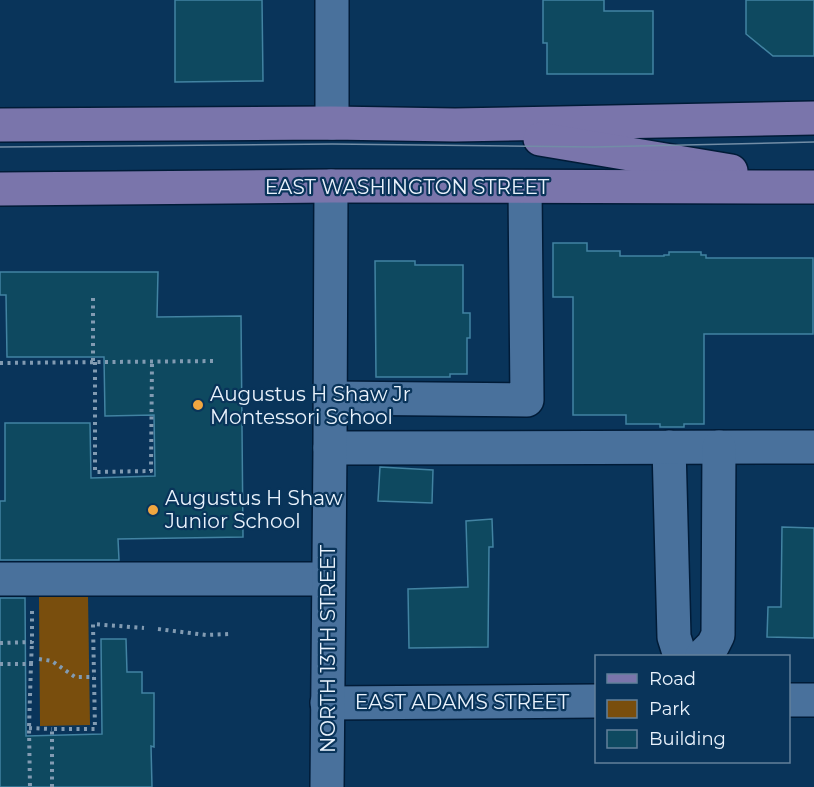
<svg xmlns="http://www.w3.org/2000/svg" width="814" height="787" font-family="Montserrat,sans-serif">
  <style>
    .green { fill: #794e0d }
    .building { fill: #0e4960; stroke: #4283a2; stroke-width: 1.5 }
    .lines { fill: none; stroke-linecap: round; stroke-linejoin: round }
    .minor-casing { stroke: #001b37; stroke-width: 36 }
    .major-casing { stroke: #001b37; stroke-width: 36 }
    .path { stroke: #829bb2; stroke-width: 4; stroke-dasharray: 3 4.5; stroke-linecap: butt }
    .minor { stroke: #49719c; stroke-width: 33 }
    .major { stroke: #7a75ab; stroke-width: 33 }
    .tram { stroke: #728da6; stroke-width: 1.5 }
    .poi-dot { fill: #f1a640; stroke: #09345a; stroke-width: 2 }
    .labels { text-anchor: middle; stroke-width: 4.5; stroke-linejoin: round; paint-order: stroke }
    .street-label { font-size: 20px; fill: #e9f2fc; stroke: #09345a }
    .poi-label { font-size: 20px; fill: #e9f2fc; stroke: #09345a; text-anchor: start }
  </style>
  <rect width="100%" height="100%" fill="#09345a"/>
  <path class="green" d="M 39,597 L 88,597 L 90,725 L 40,726 Z"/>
  <g class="building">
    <path d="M 175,0 L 262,0 L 263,81 L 175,82 Z"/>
    <path d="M 543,0 L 604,0 L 604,11 L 653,11 L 653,74 L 547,74 L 547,43 L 543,43 Z"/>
    <path d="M 746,0 L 814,0 L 814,56 L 773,56 L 746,34 Z"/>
    <path d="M 553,243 L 587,243 L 587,251 L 620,251 L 620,256 L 664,256 L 664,255 L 669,255 L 669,252 L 701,252 L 701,255 L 706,255 L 706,258 L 813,258 L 813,334 L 704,334 L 704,424 L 684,424 L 684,427 L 660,427 L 660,424 L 626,424 L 626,415 L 573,415 L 573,297 L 553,297 Z"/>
    <path d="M 375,261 L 415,261 L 415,265 L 463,265 L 463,313 L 470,313 L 470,338 L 467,338 L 467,374 L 450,374 L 450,377 L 376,377 Z"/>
    <path d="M 0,272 L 158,272 L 157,317 L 241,316 L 243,537 L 118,539 L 119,560 L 0,560 L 0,501 L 5,501 L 5,423 L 90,423 L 91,478 L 155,476 L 154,415 L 105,416 L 104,357 L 7,357 L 6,295 L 0,295 Z"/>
    <path d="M 380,467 L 433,470 L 432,503 L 378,501 Z"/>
    <path d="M 492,519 L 493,547 L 489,547 L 488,647 L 409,648 L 408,589 L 468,587 L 466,521 Z"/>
    <path d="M 782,527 L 814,528 L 814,638 L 767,637 L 768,607 L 781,607 Z"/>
    <path d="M 0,598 L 25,598 L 26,736 L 102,734 L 101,639 L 126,639 L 127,672 L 142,672 L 142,693 L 154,693 L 154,747 L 151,746 L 152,787 L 0,787 Z"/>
  </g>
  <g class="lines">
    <defs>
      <g id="minor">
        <path d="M 332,0 L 332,123"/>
        <path d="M 330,398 L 527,400 L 525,187"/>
        <path d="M 669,447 L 674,637 L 680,656"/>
        <path d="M 330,448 L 814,447"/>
        <path d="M 0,579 L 328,579"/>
        <path d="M 702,656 L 713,645 L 718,635 L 719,447"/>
        <path d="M 788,700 L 814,700"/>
        <path d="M 327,703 L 596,701"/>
        <path d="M 327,787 L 330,448 L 331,186"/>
      </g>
      <g id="major">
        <path d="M 0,125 L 332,123 L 455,125 L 814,118"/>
        <path d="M 540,139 L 731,171"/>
        <path d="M 0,189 L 331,186 L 814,187"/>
      </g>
    </defs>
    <use href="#minor" class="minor-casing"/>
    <use href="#major" class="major-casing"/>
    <g class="path">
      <path d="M 93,298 L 93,362"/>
      <path d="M 95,362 L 95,472 L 151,471 L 152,362"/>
      <path d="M 0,363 L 216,361"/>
      <path d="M 158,629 L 206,635 L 229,634"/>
      <path d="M 0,643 L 32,642 L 32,609"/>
      <path d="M 39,659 L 52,661 L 75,677 L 94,677"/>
      <path d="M 0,664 L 31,664 L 29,728 L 30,787"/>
      <path d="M 31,664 L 32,642"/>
      <path d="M 29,728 L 52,729"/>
      <path d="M 52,787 L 52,729 L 95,729 L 93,624 L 144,628"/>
    </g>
    <use href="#minor" class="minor"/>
    <use href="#major" class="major"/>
    <path class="tram" d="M 0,147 L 332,144 L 594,147 L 814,142"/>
  </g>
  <g class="poi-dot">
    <circle cx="198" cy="405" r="6"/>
    <circle cx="153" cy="510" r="6"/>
  </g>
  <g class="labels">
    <g class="street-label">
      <text x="407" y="194">EAST WASHINGTON STREET</text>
      <text transform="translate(328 649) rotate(-90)" y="7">NORTH 13TH STREET</text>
      <text x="462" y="709">EAST ADAMS STREET</text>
    </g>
    <g class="poi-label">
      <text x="210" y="401">Augustus H Shaw Jr<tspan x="210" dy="23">Montessori School</tspan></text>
      <text x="165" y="505">Augustus H Shaw<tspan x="165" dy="23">Junior School</tspan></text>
    </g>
  </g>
  <rect x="595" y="655" width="195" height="108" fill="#09345a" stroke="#63809b" stroke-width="1.5"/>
  <rect x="607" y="674" width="30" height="9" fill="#7a75ab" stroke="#63809b" stroke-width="1.5"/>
  <text x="649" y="685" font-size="18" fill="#e9f2fc">Road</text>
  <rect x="607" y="700" width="30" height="18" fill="#794e0d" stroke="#63809b" stroke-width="1.5"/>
  <text x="649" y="715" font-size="18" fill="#e9f2fc">Park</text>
  <rect x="607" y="730" width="30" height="18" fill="#0e4960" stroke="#63809b" stroke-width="1.5"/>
  <text x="649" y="745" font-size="18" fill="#e9f2fc">Building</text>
</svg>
